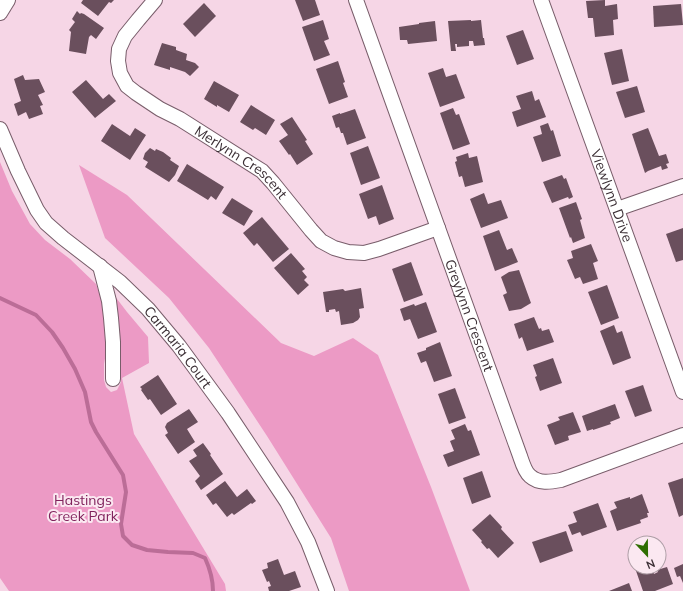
<svg xmlns="http://www.w3.org/2000/svg" width="683" height="591" font-family="Mulish,sans-serif">
  <style>
    .green { fill: #ec9ac5 }
    .lines { fill: none; stroke-linecap: round; stroke-linejoin: round }
    .stream { stroke: #bb6d97; stroke-width: 4 }
    .building { fill: #6a4f5d }
    .minor-casing { stroke: #785d6a; stroke-width: 16 }
    .minor { stroke: #fff; stroke-width: 14 }
    .labels { text-anchor: middle; stroke-width: 4; stroke-linejoin: round; paint-order: stroke }
    .street-label { font-size: 14px; fill: #3b2f35; stroke: #fbe8f1 }
    .park-label { font-size: 14px; fill: #80225c; stroke: #fbe8f1 }
  </style>
  <rect width="100%" height="100%" fill="#f6d6e6"/>
  <g class="green">
    <path d="M 0,162 L 12,191 L 30,224 L 45,240 L 70,259 L 96,284 L 103,304 L 107,340 L 106,353 L 104,364 L 104,380 L 106,387 L 111,392 L 117,390 L 121,382 L 117,358 L 114,295 L 127,312 L 148,337 L 149,363 L 122,378 L 134,434 L 225,584 L 226,591 L 9,591 L 0,578 Z"/>
    <path d="M 79,165 L 127,195 L 281,343 L 314,356 L 353,338 L 378,355 L 431,487 L 470,591 L 349,591 L 331,538 L 267,436 L 209,348 L 169,298 L 105,238 Z"/>
  </g>
  <g class="lines">
    <path class="stream" d="M 0,298 L 36,315 L 52,332 L 63,348 L 75,369 L 85,392 L 91,422 L 96,432 L 123,475 L 126,492 L 121,524 L 123,536 L 132,545 L 147,550 L 168,552 L 193,553 L 205,558 C 210,569 213,579 213,591"/>
  </g>
  <g class="building">
    <path d="M 83,0 L 114,0 L 111,3 L 109,2 L 98,16 L 81,3 Z"/>
    <path d="M 295,0 L 315,0 L 320,15 L 303,21 Z"/>
    <path d="M 605,0 L 605,6 L 617,4 L 618,19 L 613,20 L 614,35 L 595,37 L 593,18 L 588,18 L 586,1 Z"/>
    <path d="M 204,3 L 216,16 L 195,37 L 183,24 Z"/>
    <path d="M 681,4 L 683,25 L 654,27 L 653,6 Z"/>
    <path d="M 77,11 L 80,14 L 81,13 L 84,14 L 104,28 L 96,39 L 91,35 L 89,37 L 86,54 L 69,51 L 71,32 L 69,30 L 75,22 L 72,19 Z"/>
    <path d="M 323,20 L 329,39 L 324,41 L 330,55 L 314,61 L 302,27 Z"/>
    <path d="M 471,20 L 471,21 L 481,20 L 483,38 L 484,38 L 485,45 L 474,46 L 473,41 L 469,41 L 469,46 L 457,47 L 457,44 L 455,44 L 456,51 L 451,51 L 448,21 Z"/>
    <path d="M 435,21 L 437,41 L 408,44 L 407,40 L 400,40 L 399,27 L 419,24 L 419,23 Z"/>
    <path d="M 523,30 L 534,59 L 517,65 L 506,36 Z"/>
    <path d="M 162,43 L 176,47 L 176,50 L 187,54 L 186,60 L 195,63 L 199,67 L 190,76 L 185,72 L 170,67 L 170,70 L 154,65 Z"/>
    <path d="M 622,49 L 629,81 L 612,85 L 604,53 Z"/>
    <path d="M 338,61 L 345,82 L 343,83 L 348,97 L 329,104 L 316,69 Z"/>
    <path d="M 443,68 L 446,77 L 456,74 L 465,98 L 440,107 L 428,73 Z"/>
    <path d="M 23,75 L 25,80 L 39,79 L 45,92 L 38,95 L 43,105 L 40,106 L 43,114 L 29,119 L 26,112 L 18,116 L 14,104 L 21,101 L 14,79 Z"/>
    <path d="M 86,80 L 103,99 L 109,94 L 116,101 L 95,118 L 72,92 Z"/>
    <path d="M 214,81 L 239,95 L 229,112 L 217,105 L 217,107 L 204,99 Z"/>
    <path d="M 637,86 L 645,112 L 625,118 L 616,92 Z"/>
    <path d="M 532,91 L 535,101 L 539,99 L 546,117 L 517,127 L 512,112 L 521,109 L 516,96 Z"/>
    <path d="M 251,105 L 275,120 L 266,135 L 255,128 L 253,130 L 240,122 Z"/>
    <path d="M 453,108 L 456,115 L 459,114 L 470,144 L 453,150 L 440,113 Z"/>
    <path d="M 355,109 L 366,138 L 347,145 L 343,133 L 341,133 L 339,127 L 336,128 L 332,116 L 340,113 L 340,114 Z"/>
    <path d="M 292,117 L 307,140 L 305,141 L 313,154 L 297,165 L 290,154 L 289,155 L 279,141 L 288,135 L 280,124 Z"/>
    <path d="M 548,123 L 551,131 L 553,130 L 561,156 L 542,162 L 533,137 L 542,134 L 540,126 Z"/>
    <path d="M 112,124 L 130,136 L 135,128 L 146,135 L 130,160 L 101,141 Z"/>
    <path d="M 648,128 L 659,156 L 666,154 L 669,163 L 666,164 L 668,168 L 662,170 L 661,166 L 648,171 L 645,173 L 632,134 Z"/>
    <path d="M 368,146 L 380,178 L 361,185 L 350,153 Z"/>
    <path d="M 150,148 L 155,151 L 156,149 L 163,152 L 171,158 L 170,160 L 179,166 L 175,175 L 169,182 L 145,167 L 148,162 L 143,159 L 145,153 Z"/>
    <path d="M 468,153 L 469,158 L 477,156 L 483,182 L 465,187 L 462,176 L 459,177 L 455,162 L 457,161 L 456,157 Z"/>
    <path d="M 187,164 L 224,187 L 216,200 L 211,196 L 208,200 L 177,181 Z"/>
    <path d="M 562,175 L 564,179 L 566,178 L 573,197 L 569,199 L 568,197 L 552,203 L 543,182 Z"/>
    <path d="M 382,185 L 394,219 L 379,225 L 376,216 L 368,219 L 359,194 Z"/>
    <path d="M 484,193 L 488,204 L 501,200 L 508,218 L 481,228 L 470,199 Z"/>
    <path d="M 232,198 L 253,211 L 244,226 L 222,213 Z"/>
    <path d="M 576,202 L 582,219 L 580,220 L 585,238 L 573,243 L 571,237 L 570,238 L 559,208 Z"/>
    <path d="M 262,217 L 289,249 L 273,262 L 257,243 L 254,246 L 243,233 Z"/>
    <path d="M 683,228 L 683,260 L 676,262 L 666,234 Z"/>
    <path d="M 499,230 L 507,250 L 512,248 L 518,262 L 495,271 L 483,236 Z"/>
    <path d="M 591,244 L 598,261 L 593,263 L 598,279 L 583,284 L 580,277 L 575,279 L 567,260 L 573,258 L 571,251 Z"/>
    <path d="M 291,253 L 305,269 L 302,271 L 307,277 L 304,280 L 309,285 L 298,295 L 274,268 Z"/>
    <path d="M 411,262 L 423,295 L 404,302 L 392,269 Z"/>
    <path d="M 519,270 L 531,303 L 521,309 L 509,311 L 503,295 L 507,293 L 501,277 L 509,272 Z"/>
    <path d="M 607,285 L 619,318 L 601,325 L 588,292 Z"/>
    <path d="M 361,288 L 364,308 L 359,309 L 360,317 L 358,320 L 353,323 L 341,325 L 339,311 L 336,312 L 335,309 L 329,310 L 329,312 L 326,312 L 323,292 L 343,289 L 345,291 Z"/>
    <path d="M 426,302 L 437,332 L 418,339 L 410,319 L 404,321 L 400,309 L 414,304 L 415,306 Z"/>
    <path d="M 534,317 L 539,329 L 541,328 L 542,331 L 549,329 L 554,342 L 527,351 L 522,337 L 519,339 L 514,324 Z"/>
    <path d="M 614,325 L 617,333 L 622,331 L 631,358 L 613,365 L 600,331 Z"/>
    <path d="M 440,342 L 452,376 L 434,382 L 426,361 L 421,363 L 417,353 L 426,350 L 426,348 Z"/>
    <path d="M 553,358 L 562,383 L 540,391 L 535,377 L 537,376 L 533,365 Z"/>
    <path d="M 158,375 L 177,404 L 161,415 L 150,399 L 148,400 L 141,390 L 142,389 L 140,387 Z"/>
    <path d="M 643,385 L 652,411 L 635,417 L 625,391 Z"/>
    <path d="M 455,388 L 466,418 L 449,424 L 438,394 Z"/>
    <path d="M 615,404 L 620,418 L 610,422 L 611,424 L 593,430 L 593,429 L 587,431 L 582,416 Z"/>
    <path d="M 189,409 L 198,422 L 187,429 L 195,442 L 178,454 L 165,435 L 168,433 L 165,427 L 167,423 Z"/>
    <path d="M 573,412 L 581,432 L 568,436 L 569,440 L 555,445 L 547,425 L 560,420 L 558,417 Z"/>
    <path d="M 465,424 L 468,431 L 471,430 L 480,455 L 448,467 L 443,455 L 454,451 L 450,441 L 455,439 L 451,430 Z"/>
    <path d="M 203,443 L 211,454 L 210,455 L 223,474 L 201,490 L 195,481 L 200,476 L 189,461 L 197,456 L 193,450 Z"/>
    <path d="M 482,471 L 491,497 L 472,504 L 463,478 Z"/>
    <path d="M 683,478 L 683,515 L 679,517 L 668,483 Z"/>
    <path d="M 225,481 L 237,497 L 247,489 L 256,501 L 252,504 L 251,503 L 234,515 L 232,513 L 227,517 L 216,503 L 213,505 L 206,495 Z"/>
    <path d="M 642,494 L 649,513 L 647,513 L 648,517 L 640,520 L 641,523 L 617,531 L 610,511 L 617,508 L 614,502 L 630,497 L 630,499 Z"/>
    <path d="M 598,503 L 607,527 L 582,536 L 580,532 L 572,535 L 568,525 L 577,522 L 573,512 Z"/>
    <path d="M 490,514 L 502,527 L 501,529 L 514,543 L 498,558 L 489,548 L 487,549 L 481,542 L 482,541 L 472,530 Z"/>
    <path d="M 566,531 L 573,551 L 540,563 L 532,542 Z"/>
    <path d="M 278,559 L 284,575 L 295,571 L 301,587 L 289,591 L 269,591 L 268,587 L 271,586 L 269,581 L 267,582 L 262,570 L 268,568 L 267,563 Z"/>
    <path d="M 683,564 L 683,583 L 680,576 L 677,577 L 674,568 Z"/>
    <path d="M 637,567 L 652,567 L 654,574 L 658,572 L 657,570 L 667,567 L 673,584 L 655,591 L 643,591 L 635,568 Z"/>
    <path d="M 629,583 L 632,591 L 609,591 Z"/>
  </g>
  <g class="lines">
    <defs>
      <g id="minor">
        <path id="s1" d="M 155,0 L 138,20 L 125,36 L 119,49 L 118,61 L 120,73 L 127,86 L 136,93 L 160,109 L 180,119 L 262,171 L 273,183 L 311,230 L 321,241 L 334,248 L 348,252 L 364,253 L 379,249 L 438,228"/>
        <path id="s2" d="M 356,0 L 520,456 C 522,462 525,472 530,476 C 539,484 550,482 561,480 L 683,435"/>
        <path id="s3" d="M 541,0 L 683,392"/>
        <path d="M 0,13 L 8,0"/>
        <path id="s4" d="M 0,129 L 18,171 L 37,210 L 46,223 L 63,238 L 120,282 L 148,309 L 179,346 L 228,413 L 287,502 L 308,542 L 327,591"/>
        <path d="M 617,209 L 683,186"/>
        <path d="M 100,266 L 109,301 L 111,318 L 113,342 L 113,379"/>
      </g>
    </defs>
    <use href="#minor" class="minor-casing"/>
    <use href="#minor" class="minor"/>
  </g>
  <g class="labels">
    <g class="street-label">
      <text dy="5" stroke="none"><textPath href="#s1" startOffset="238">Merlynn Crescent</textPath></text>
      <text dy="5" stroke="none"><textPath href="#s3" startOffset="208">Viewlynn Drive</textPath></text>
      <text dy="5" stroke="none"><textPath href="#s2" startOffset="335">Greylynn Crescent</textPath></text>
      <text dy="5" stroke="none"><textPath href="#s4" startOffset="287">Carmaria Court</textPath></text>
    </g>
    <g class="park-label">
      <text x="83" y="505">Hastings<tspan x="83" dy="16">Creek Park</tspan></text>
    </g>
  </g>
  <g transform="translate(647 555) rotate(158)"><circle r="19" fill="#fbe8f1" stroke="#ae9ea6"/>
  <path d="M0-3L7 15L0 10L-7 15Z" fill="#2e6d01"/>
  <text y="-6" font-size="11" font-weight="bold" text-anchor="middle" fill="#3b2f35">N</text>
  </g>
</svg>
